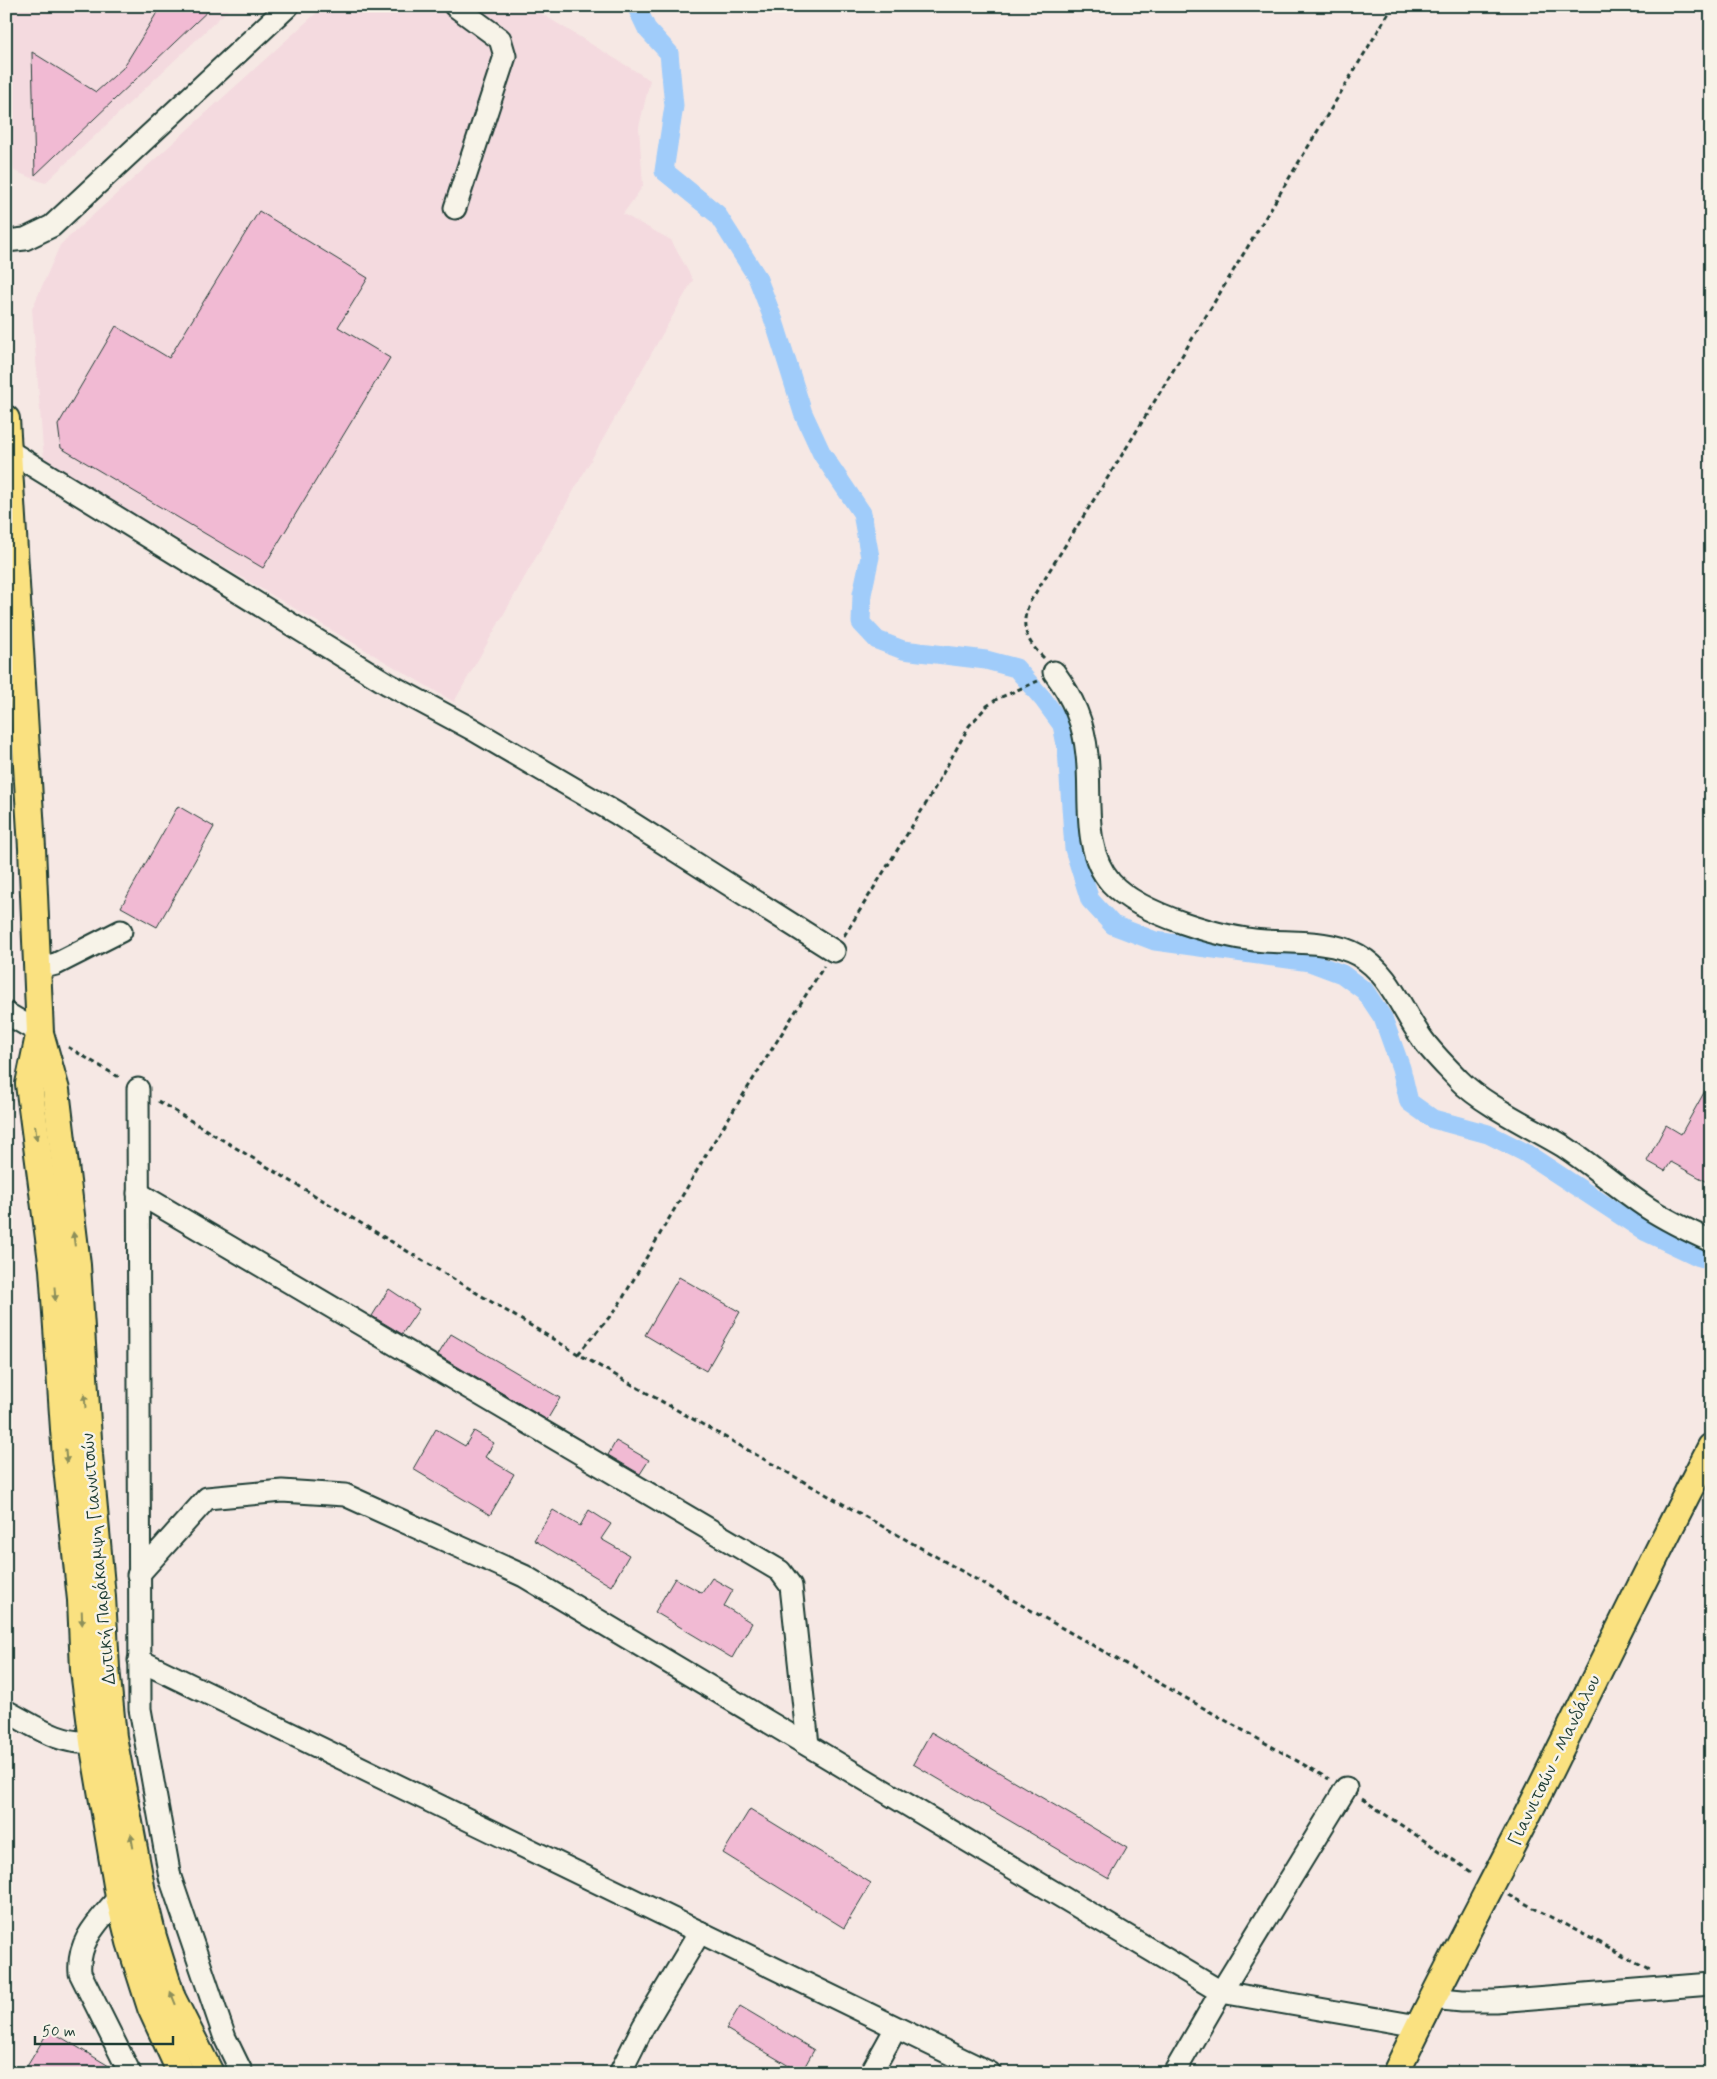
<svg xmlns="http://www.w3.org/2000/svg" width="1717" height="2079" font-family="Mynerve,sans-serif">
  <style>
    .built { fill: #f4dadf }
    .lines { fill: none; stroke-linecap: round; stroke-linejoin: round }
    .canal { stroke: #a0ccfa; stroke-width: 19 }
    .building { fill: #f1bad3; stroke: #1f3d34 }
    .minor-casing { stroke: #1f3d34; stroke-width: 25 }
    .major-casing { stroke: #1f3d34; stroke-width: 30 }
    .path { stroke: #1f3d34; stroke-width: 3; stroke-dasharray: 5 4; stroke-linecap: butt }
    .minor { stroke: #f7f3e8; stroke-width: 21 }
    .major { stroke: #fae180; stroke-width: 26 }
    .oneway { fill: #8c8f5a }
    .labels { text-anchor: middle; stroke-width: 5; stroke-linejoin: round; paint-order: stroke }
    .street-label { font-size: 18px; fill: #1f3d34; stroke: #f7f3e8 }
  </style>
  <rect width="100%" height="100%" fill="#f6e8e4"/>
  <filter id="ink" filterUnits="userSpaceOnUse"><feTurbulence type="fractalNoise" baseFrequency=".02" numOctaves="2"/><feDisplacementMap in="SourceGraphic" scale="10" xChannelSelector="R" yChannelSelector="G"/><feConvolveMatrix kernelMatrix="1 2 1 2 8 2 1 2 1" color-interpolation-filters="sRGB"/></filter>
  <g filter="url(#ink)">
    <g class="built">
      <path d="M 6,6 L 232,6 L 45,183 L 14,171 L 6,146 Z"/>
      <path d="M 324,6 L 529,6 L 650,80 L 639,127 L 643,186 L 623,214 L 671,240 L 693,280 L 454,702 L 44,461 L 32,309 L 60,245 Z"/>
    </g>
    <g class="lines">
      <path class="canal" d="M 636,6 L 647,29 L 669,53 L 674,106 L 664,171 L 717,214 L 757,277 L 774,321 L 803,413 L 822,454 L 862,513 L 870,557 L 862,594 L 861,623 L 877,640 L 903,650 L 986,660 L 1016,668 L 1043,699 L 1062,725 L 1067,750 L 1074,849 L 1090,900 L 1113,925 L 1155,941 L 1310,962 L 1342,974 L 1365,991 L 1383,1018 L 1401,1068 L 1409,1102 L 1433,1119 L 1488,1134 L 1524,1152 L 1646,1232 L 1697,1256 L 1711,1260"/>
    </g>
    <g class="building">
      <path d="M 161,6 L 213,6 L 35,175 L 32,52 L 96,92 L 123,68 Z"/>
      <path d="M 259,211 L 368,278 L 338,327 L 390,358 L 263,568 L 61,448 L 58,425 L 116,326 L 169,358 Z"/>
      <path d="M 178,806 L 214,827 L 157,927 L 121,907 Z"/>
      <path d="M 1711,1080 L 1711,1184 L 1671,1162 L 1665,1171 L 1647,1161 L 1666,1125 L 1681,1134 Z"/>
      <path d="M 679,1277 L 740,1312 L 706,1371 L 645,1335 Z"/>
      <path d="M 389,1289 L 419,1309 L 402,1334 L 372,1316 Z"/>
      <path d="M 451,1334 L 560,1398 L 547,1420 L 438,1355 Z"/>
      <path d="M 436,1429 L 465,1446 L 474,1431 L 494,1443 L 485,1457 L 514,1474 L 490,1515 L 413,1469 Z"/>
      <path d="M 616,1441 L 649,1460 L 640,1474 L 608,1455 Z"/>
      <path d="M 553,1510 L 580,1526 L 589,1510 L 611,1524 L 601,1539 L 629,1555 L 611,1586 L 534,1540 Z"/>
      <path d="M 675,1578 L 702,1593 L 712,1578 L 733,1590 L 724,1606 L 752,1623 L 732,1658 L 655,1612 Z"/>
      <path d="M 931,1732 L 1127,1848 L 1109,1879 L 913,1764 Z"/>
      <path d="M 750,1809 L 871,1883 L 844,1928 L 723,1853 Z"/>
      <path d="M 740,2006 L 814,2050 L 801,2073 L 726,2029 Z"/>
      <path d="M 49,2030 L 114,2069 L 116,2073 L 23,2073 Z"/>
    </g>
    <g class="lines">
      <defs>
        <g id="minor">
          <path d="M 455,6 L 500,39 L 505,56 L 455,208"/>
          <path d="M 6,241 L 25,239 L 52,226 L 288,6"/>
          <path d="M 9,451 L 388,684 L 472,729 L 616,813 L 834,951"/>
          <path d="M 1054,672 C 1073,698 1084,723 1087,755 C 1092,796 1081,849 1111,883 C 1141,915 1222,938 1265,941 C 1294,943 1332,940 1358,955 C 1390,973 1401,1009 1421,1037 C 1431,1052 1446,1066 1459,1080 C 1482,1104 1533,1128 1563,1146 C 1592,1165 1619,1189 1648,1208 C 1668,1221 1689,1231 1711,1241"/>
          <path d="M 37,969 L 56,964 L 121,931"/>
          <path d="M 6,1013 L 40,1033"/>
          <path d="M 138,1089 L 140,1709 L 170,1877 L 225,2038 L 242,2073"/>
          <path d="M 138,1193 L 780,1571 L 791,1586 L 808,1745"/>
          <path d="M 138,1575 L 207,1498 L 282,1491 L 345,1495 L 524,1576 L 1221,1992 L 1418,2026"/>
          <path d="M 139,1660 L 990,2073"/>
          <path d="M 6,1711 C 35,1726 59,1745 93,1742"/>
          <path d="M 119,1897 C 99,1921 77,1940 80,1973 L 130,2073"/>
          <path d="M 1431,1998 L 1462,2001 L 1496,2001 L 1711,1984"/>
          <path d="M 620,2073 L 643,2027 L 700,1932"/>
          <path d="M 871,2073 L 896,2028"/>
          <path d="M 1174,2073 L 1221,1992 L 1346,1788"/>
        </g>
        <g id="major">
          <path d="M 6,419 L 32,848 L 40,1033 L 56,1090 L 77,1265 L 89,1455 L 102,1597 L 106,1668 L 113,1737 L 142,1892 L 153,1937 L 172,1998 L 210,2073"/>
          <path d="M 39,1036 L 29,1084 L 53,1269 L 66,1458 L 81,1600 L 84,1670 L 93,1742 L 119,1897 L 130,1942 L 151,2008 L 181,2073"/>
          <path d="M 1396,2073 C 1442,1976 1494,1882 1542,1786 C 1598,1673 1653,1559 1711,1447"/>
        </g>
      </defs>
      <use href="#minor" class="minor-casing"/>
      <use href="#major" class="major-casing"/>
      <g class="path">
        <path d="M 1044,658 C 1025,640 1019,624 1031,600 L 1130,442 L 1393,6"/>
        <path d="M 844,936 L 927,802 L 969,726 L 987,706 L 997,699 L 1038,681"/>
        <path d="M 68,1047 L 122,1079"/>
        <path d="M 158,1101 L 578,1354 L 1329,1779"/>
        <path d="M 578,1354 L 617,1308 L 710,1148 L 824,966"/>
        <path d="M 1362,1799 L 1473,1873"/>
        <path d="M 1509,1895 L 1649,1969"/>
      </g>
      <use href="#minor" class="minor"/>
      <use href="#major" class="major"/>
    </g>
    <defs><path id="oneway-solid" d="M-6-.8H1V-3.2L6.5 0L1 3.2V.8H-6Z" transform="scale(1.25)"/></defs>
    <g class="oneway">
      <use href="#oneway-solid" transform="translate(36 1133) rotate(83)"/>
      <use href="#oneway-solid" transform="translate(74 1239) rotate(-97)"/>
      <use href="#oneway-solid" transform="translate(55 1294) rotate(86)"/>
      <use href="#oneway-solid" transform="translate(85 1401) rotate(-94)"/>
      <use href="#oneway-solid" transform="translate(66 1456) rotate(85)"/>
      <use href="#oneway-solid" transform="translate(82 1618) rotate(88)"/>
      <use href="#oneway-solid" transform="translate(132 1841) rotate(-100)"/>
      <use href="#oneway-solid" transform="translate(173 1998) rotate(-112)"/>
    </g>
  </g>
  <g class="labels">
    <g class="street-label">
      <text transform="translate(98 1559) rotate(-95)" y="6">Δυτική Παράκαμψη Γιαννιτσών</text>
      <text transform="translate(1554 1760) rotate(-64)" y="6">Γιαννιτσών - Μανδάλου</text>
    </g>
  </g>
  <rect width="1717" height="2079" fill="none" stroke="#f7f3e8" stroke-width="25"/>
  <rect x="12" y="12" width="1692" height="2054" fill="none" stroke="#1f3d34" stroke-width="2" filter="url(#ink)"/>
  <path d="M35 2036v8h138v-8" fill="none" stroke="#1f3d34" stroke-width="2.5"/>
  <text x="42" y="2036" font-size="15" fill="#1f3d34" stroke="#f7f3e8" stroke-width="4" paint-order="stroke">50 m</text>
</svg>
